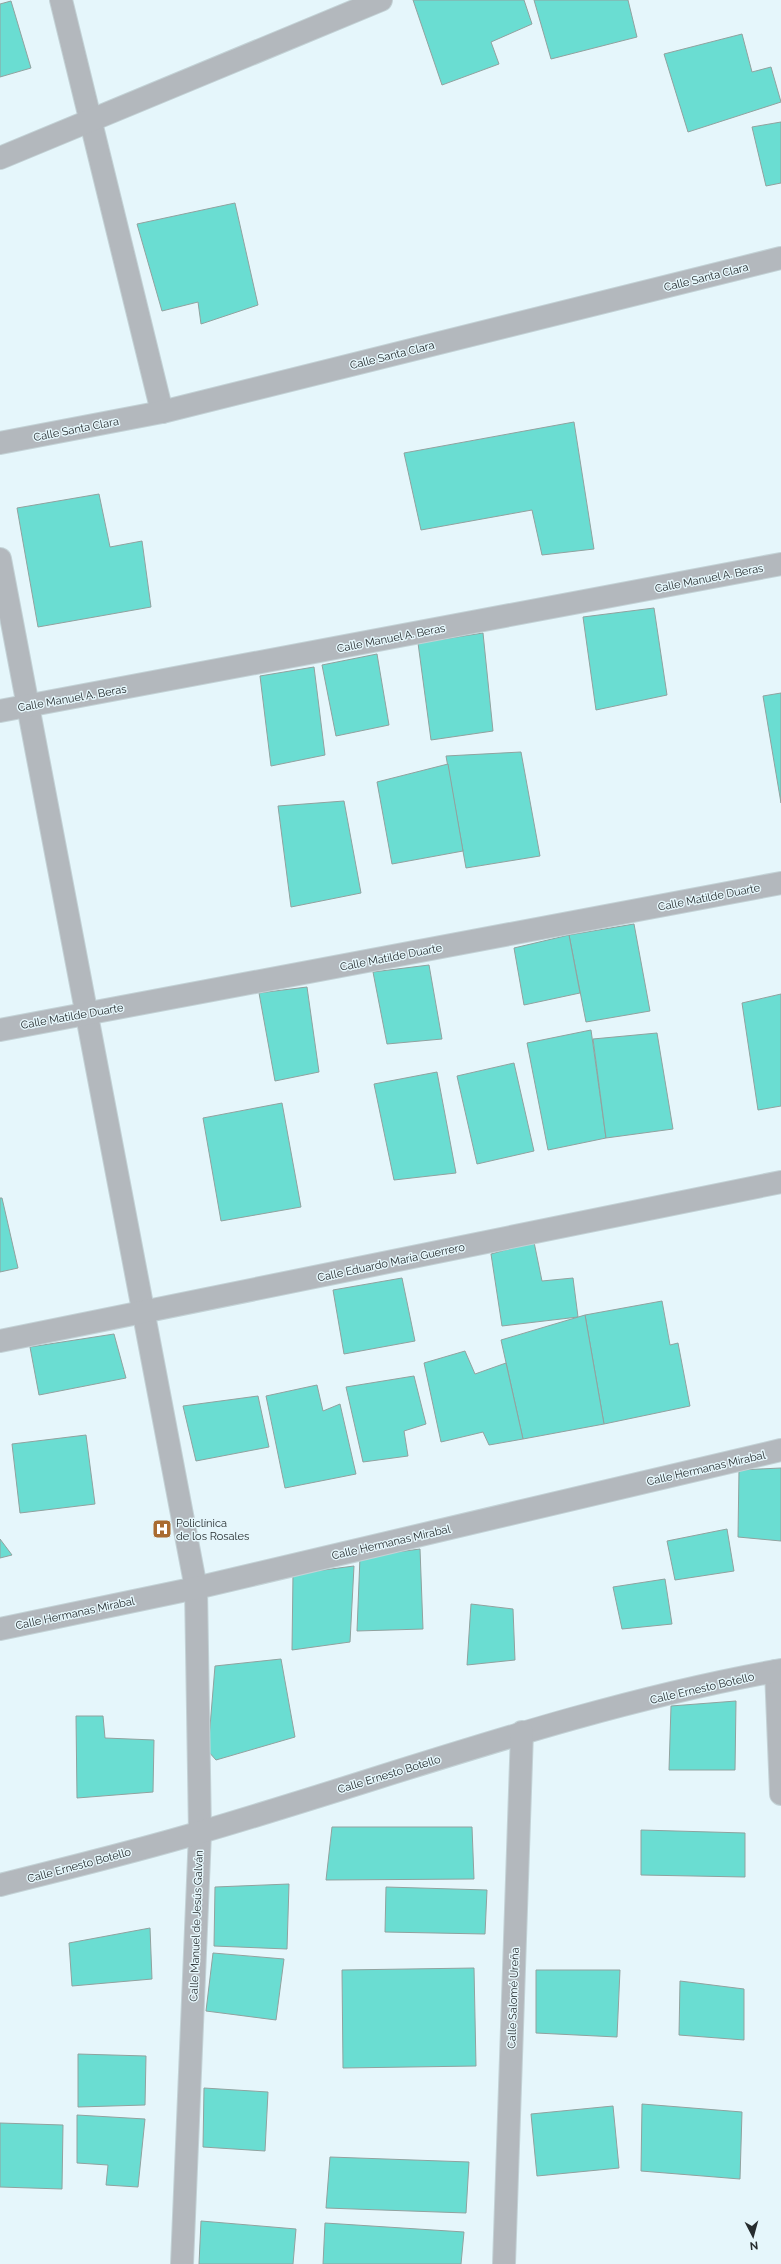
<svg xmlns="http://www.w3.org/2000/svg" width="781" height="2264" font-family="Raleway,sans-serif">
  <style>
    .building { fill: #6addd2; stroke: #91a29f }
    .lines { fill: none; stroke-linecap: round; stroke-linejoin: round }
    .minor-casing { stroke: #c3d2d6; stroke-width: 24 }
    .minor { stroke: #b3b8bd; stroke-width: 22 }
    .labels { text-anchor: middle; stroke-width: 3; stroke-linejoin: round; paint-order: stroke }
    .street-label { font-size: 11px; fill: #262c2e; stroke: #e5f6fb }
    .poi-label { font-size: 11px; fill: #262c2e; stroke: #e5f6fb; text-anchor: start }
  </style>
  <rect width="100%" height="100%" fill="#e5f6fb"/>
  <g class="building">
    <path d="M 413,0 L 524,0 L 532,24 L 491,42 L 499,64 L 442,85 Z"/>
    <path d="M 534,0 L 628,0 L 637,37 L 551,59 Z"/>
    <path d="M 11,1 L 31,68 L 0,77 L 0,4 Z"/>
    <path d="M 742,34 L 752,72 L 771,67 L 781,102 L 688,132 L 664,54 Z"/>
    <path d="M 781,122 L 781,183 L 766,186 L 752,127 Z"/>
    <path d="M 235,203 L 258,305 L 201,324 L 198,302 L 162,311 L 137,224 Z"/>
    <path d="M 574,422 L 594,549 L 542,555 L 532,510 L 421,530 L 404,453 Z"/>
    <path d="M 99,494 L 110,547 L 142,541 L 151,607 L 38,627 L 17,508 Z"/>
    <path d="M 654,608 L 667,695 L 596,710 L 583,617 Z"/>
    <path d="M 483,633 L 493,731 L 431,740 L 418,643 Z"/>
    <path d="M 377,654 L 389,725 L 336,736 L 322,665 Z"/>
    <path d="M 314,667 L 325,755 L 271,766 L 260,676 Z"/>
    <path d="M 781,693 L 781,803 L 763,696 Z"/>
    <path d="M 521,752 L 540,856 L 466,868 L 446,756 Z"/>
    <path d="M 448,764 L 463,851 L 392,864 L 377,782 Z"/>
    <path d="M 344,801 L 361,893 L 291,907 L 278,806 Z"/>
    <path d="M 634,924 L 650,1011 L 586,1022 L 569,935 Z"/>
    <path d="M 569,935 L 580,993 L 524,1005 L 514,948 Z"/>
    <path d="M 429,965 L 442,1039 L 387,1044 L 373,972 Z"/>
    <path d="M 307,987 L 319,1072 L 275,1081 L 259,993 Z"/>
    <path d="M 781,994 L 781,1106 L 758,1110 L 742,1003 Z"/>
    <path d="M 591,1030 L 606,1138 L 548,1150 L 527,1043 Z"/>
    <path d="M 657,1033 L 673,1129 L 606,1138 L 593,1039 Z"/>
    <path d="M 514,1063 L 534,1151 L 477,1164 L 457,1076 Z"/>
    <path d="M 437,1072 L 456,1173 L 394,1180 L 374,1084 Z"/>
    <path d="M 282,1103 L 301,1207 L 221,1221 L 203,1118 Z"/>
    <path d="M 0,1198 L 2,1198 L 18,1268 L 0,1272 Z"/>
    <path d="M 534,1242 L 542,1281 L 573,1278 L 578,1317 L 502,1326 L 491,1254 Z"/>
    <path d="M 402,1278 L 415,1341 L 344,1354 L 333,1290 Z"/>
    <path d="M 662,1301 L 670,1345 L 678,1343 L 690,1406 L 604,1424 L 585,1315 Z"/>
    <path d="M 585,1315 L 604,1424 L 523,1439 L 501,1340 Z"/>
    <path d="M 114,1334 L 126,1378 L 39,1395 L 30,1347 Z"/>
    <path d="M 465,1351 L 475,1374 L 506,1363 L 523,1439 L 489,1445 L 483,1432 L 441,1442 L 424,1363 Z"/>
    <path d="M 414,1376 L 426,1424 L 404,1431 L 408,1456 L 363,1462 L 346,1387 Z"/>
    <path d="M 317,1385 L 323,1411 L 340,1404 L 356,1474 L 285,1488 L 266,1396 Z"/>
    <path d="M 258,1396 L 269,1447 L 196,1461 L 183,1406 Z"/>
    <path d="M 86,1435 L 95,1504 L 20,1513 L 12,1444 Z"/>
    <path d="M 781,1468 L 781,1541 L 738,1537 L 739,1470 Z"/>
    <path d="M 727,1529 L 734,1571 L 675,1580 L 667,1541 Z"/>
    <path d="M 0,1539 L 12,1555 L 0,1558 Z"/>
    <path d="M 420,1549 L 423,1629 L 357,1631 L 360,1557 Z"/>
    <path d="M 354,1566 L 350,1642 L 292,1650 L 293,1574 Z"/>
    <path d="M 665,1579 L 672,1624 L 622,1629 L 613,1587 Z"/>
    <path d="M 471,1604 L 513,1609 L 515,1660 L 467,1665 Z"/>
    <path d="M 281,1659 L 295,1737 L 216,1760 L 208,1751 L 215,1666 Z"/>
    <path d="M 736,1701 L 735,1770 L 669,1770 L 671,1706 Z"/>
    <path d="M 76,1716 L 103,1716 L 105,1738 L 154,1740 L 153,1792 L 77,1798 Z"/>
    <path d="M 332,1827 L 472,1827 L 474,1879 L 326,1880 Z"/>
    <path d="M 641,1830 L 745,1833 L 745,1877 L 641,1875 Z"/>
    <path d="M 289,1884 L 287,1949 L 214,1946 L 215,1887 Z"/>
    <path d="M 386,1887 L 487,1890 L 485,1934 L 385,1932 Z"/>
    <path d="M 150,1928 L 152,1979 L 72,1986 L 69,1943 Z"/>
    <path d="M 213,1953 L 284,1959 L 276,2020 L 206,2011 Z"/>
    <path d="M 474,1968 L 476,2066 L 343,2068 L 342,1970 Z"/>
    <path d="M 536,1970 L 620,1970 L 617,2037 L 536,2033 Z"/>
    <path d="M 680,1981 L 744,1989 L 744,2040 L 679,2035 Z"/>
    <path d="M 78,2054 L 146,2056 L 145,2105 L 78,2107 Z"/>
    <path d="M 204,2088 L 268,2092 L 265,2151 L 203,2147 Z"/>
    <path d="M 642,2104 L 742,2112 L 740,2179 L 641,2171 Z"/>
    <path d="M 613,2106 L 619,2168 L 537,2176 L 531,2114 Z"/>
    <path d="M 77,2115 L 145,2119 L 138,2187 L 106,2185 L 108,2165 L 77,2163 Z"/>
    <path d="M 0,2123 L 63,2125 L 62,2189 L 0,2187 Z"/>
    <path d="M 330,2157 L 469,2162 L 466,2213 L 326,2208 Z"/>
    <path d="M 201,2221 L 296,2229 L 293,2264 L 199,2264 Z"/>
    <path d="M 325,2223 L 464,2232 L 461,2264 L 323,2264 Z"/>
  </g>
  <g class="lines">
    <defs>
      <g id="minor">
        <path d="M 61,0 L 162,412"/>
        <path d="M 0,158 L 381,0"/>
        <path d="M 0,443 L 162,412 L 781,258"/>
        <path d="M 0,559 L 196,1588 L 200,1833 L 182,2264"/>
        <path d="M 0,711 L 781,564"/>
        <path d="M 0,1030 L 781,883"/>
        <path d="M 0,1341 L 781,1182"/>
        <path d="M 0,1629 L 196,1588 L 781,1450"/>
        <path d="M 776,1671 L 781,1794"/>
        <path d="M 0,1885 C 67,1868 134,1852 201,1832 C 393,1776 583,1705 781,1670"/>
        <path d="M 504,2264 L 522,1732"/>
      </g>
    </defs>
    <use href="#minor" class="minor-casing"/>
    <use href="#minor" class="minor"/>
  </g>
  <defs>
    <symbol id="hospital-square" viewBox="-11 -11 22 22"><rect x="-9" y="-9" width="18" height="18" rx="4" fill="#a96b31" stroke="#e5f6fb"/><path d="M-5-5h3v3.5h4V-5h3V5h-3V1.5h-4V5h-3Z" fill="#fff"/></symbol>
  </defs>
  <g fill-rule="evenodd">
    <use href="#hospital-square" x="151" y="1518" width="22" height="22"/>
  </g>
  <g class="labels">
    <g class="street-label">
      <text transform="translate(706 277) rotate(-14)" y="4">Calle Santa Clara</text>
      <text transform="translate(392 355) rotate(-14)" y="4">Calle Santa Clara</text>
      <text transform="translate(76 429) rotate(-11)" y="4">Calle Santa Clara</text>
      <text transform="translate(709 578) rotate(-11)" y="4">Calle Manuel A. Beras</text>
      <text transform="translate(391 638) rotate(-11)" y="4">Calle Manuel A. Beras</text>
      <text transform="translate(72 698) rotate(-10)" y="4">Calle Manuel A. Beras</text>
      <text transform="translate(709 897) rotate(-11)" y="4">Calle Matilde Duarte</text>
      <text transform="translate(391 957) rotate(-11)" y="4">Calle Matilde Duarte</text>
      <text transform="translate(72 1016) rotate(-10)" y="4">Calle Matilde Duarte</text>
      <text transform="translate(391 1262) rotate(-12)" y="4">Calle Eduardo María Guerrero</text>
      <text transform="translate(706 1468) rotate(-13)" y="4">Calle Hermanas Mirabal</text>
      <text transform="translate(391 1542) rotate(-13)" y="4">Calle Hermanas Mirabal</text>
      <text transform="translate(75 1613) rotate(-12)" y="4">Calle Hermanas Mirabal</text>
      <text transform="translate(702 1688) rotate(-13)" y="4">Calle Ernesto Botello</text>
      <text transform="translate(389 1774) rotate(-17)" y="4">Calle Ernesto Botello</text>
      <text transform="translate(79 1865) rotate(-15)" y="4">Calle Ernesto Botello</text>
      <text transform="translate(196 1926) rotate(-88)" y="4">Calle Manuel de Jesús Galván</text>
      <text transform="translate(513 1998) rotate(-88)" y="4">Calle Salomé Ureña</text>
    </g>
    <g class="poi-label">
      <text x="176" y="1527">Policlínica<tspan x="176" dy="13">de los Rosales</tspan></text>
    </g>
  </g>
  <g transform="translate(753 2236) rotate(174)" stroke="#e5f6fb" stroke-width="3" paint-order="stroke">
  <path d="M0-3L7 15L0 10L-7 15Z" fill="#262c2e"/>
  <text y="-6" font-size="11" font-weight="bold" text-anchor="middle" fill="#262c2e">N</text>
  </g>
</svg>
